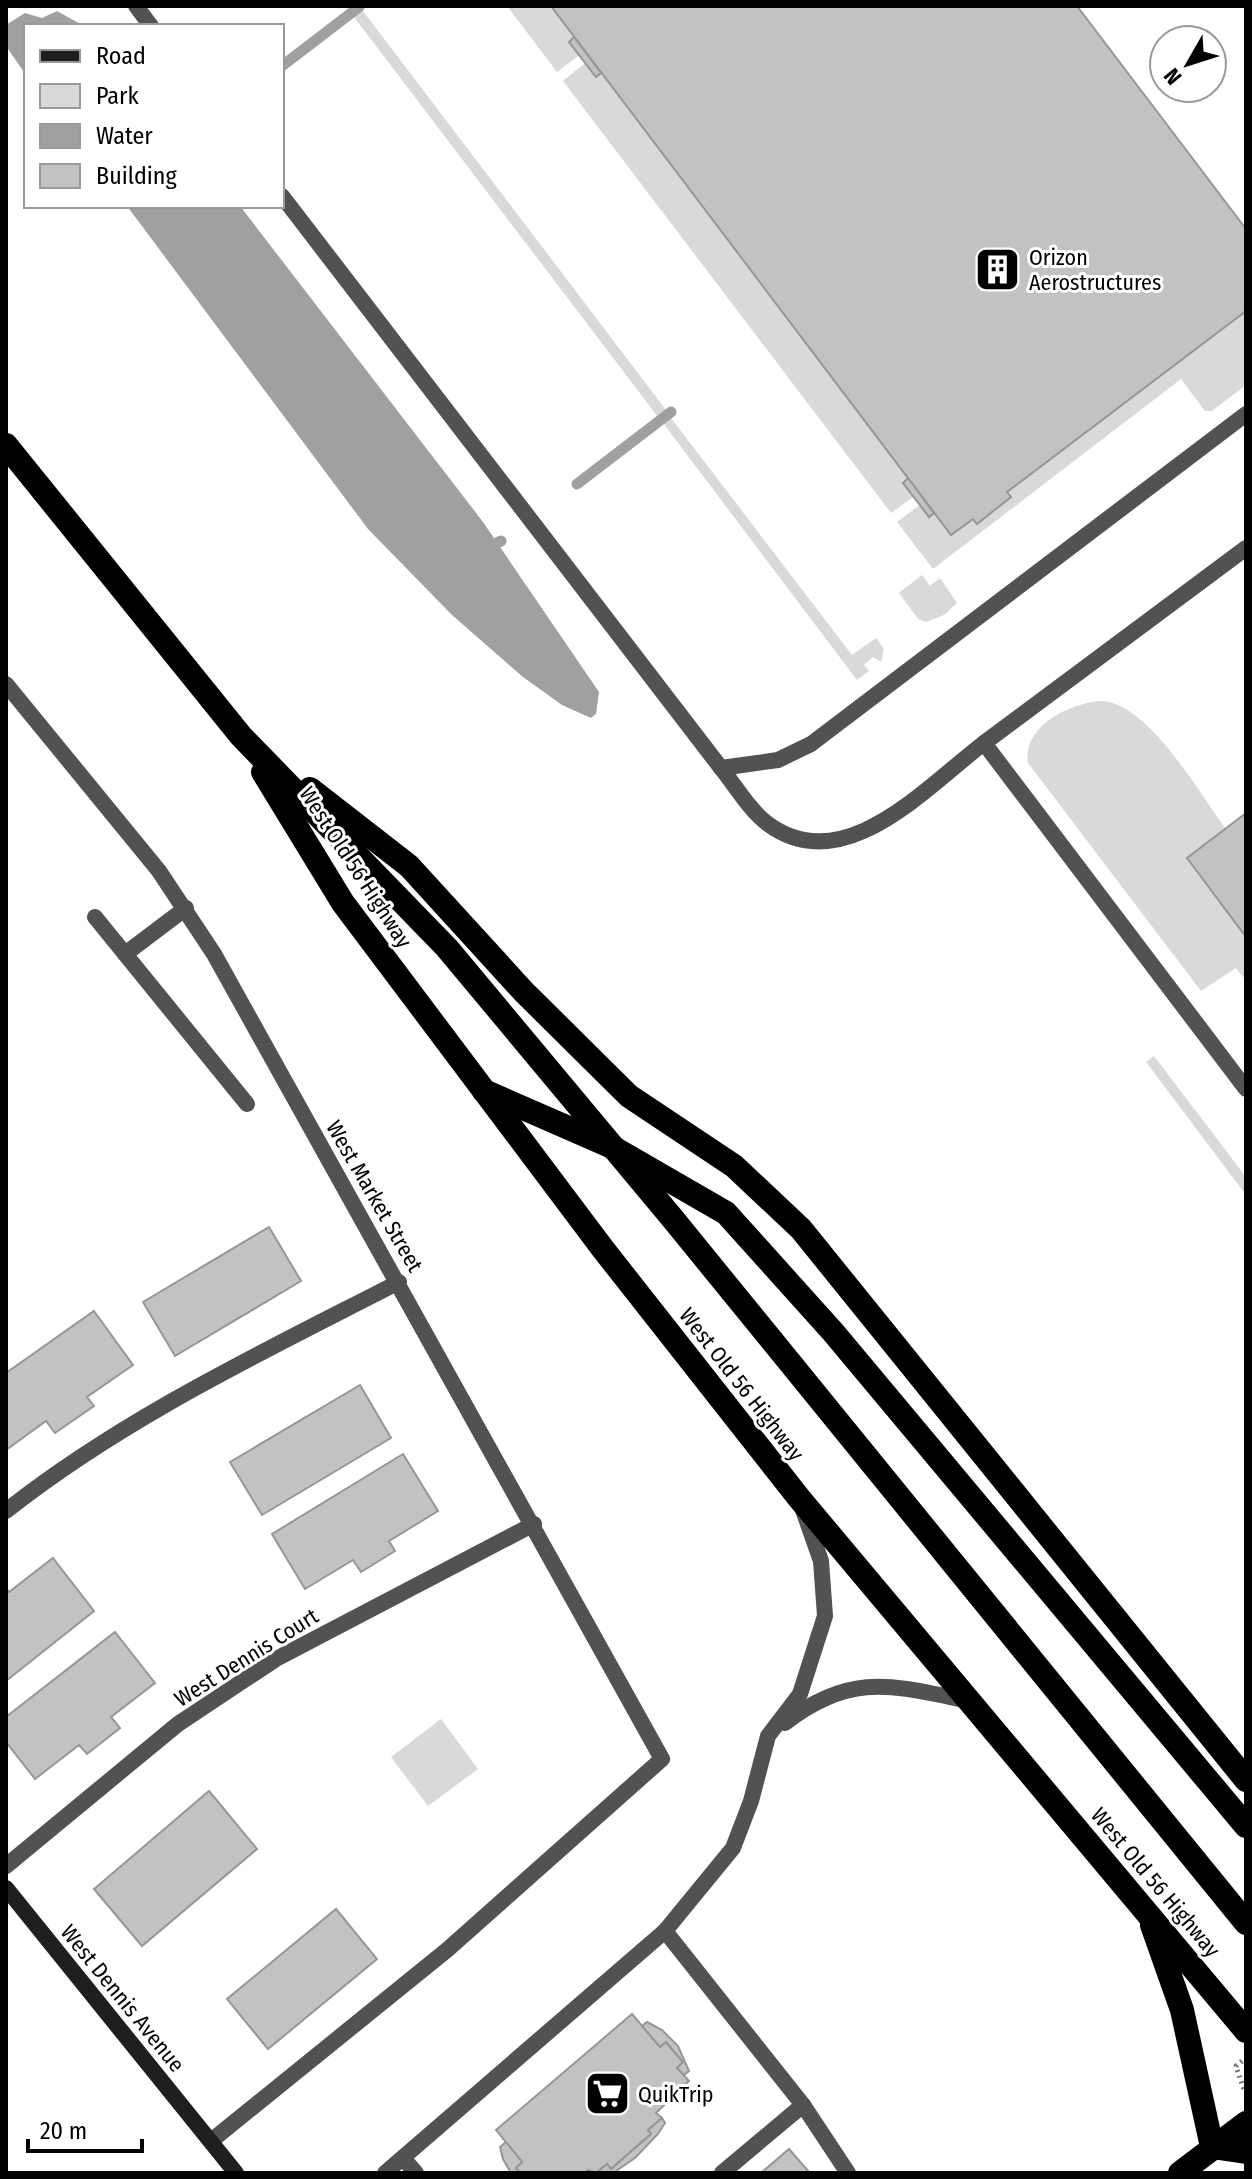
<svg xmlns="http://www.w3.org/2000/svg" width="1252" height="2179" font-family="'Fira Sans Condensed',sans-serif">
  <style>
    .green { fill: #d9d9d9 }
    .water { fill: #a0a0a0 }
    .lines { fill: none; stroke-linecap: round; stroke-linejoin: round }
    .stream { stroke: #a0a0a0; stroke-width: 11 }
    .building { fill: #c2c2c2; stroke: #969696; stroke-width: 2 }
    .path { stroke: #747474; stroke-width: 5; stroke-dasharray: 2 4; stroke-linecap: butt }
    .lane { stroke: #525252; stroke-width: 16 }
    .street { stroke: #525252; stroke-width: 16 }
    .secondary { stroke: #1f1f1f; stroke-width: 16 }
    .highway { stroke: #000; stroke-width: 24 }
    .labels { text-anchor: middle; stroke-width: 6; stroke-linejoin: round; paint-order: stroke }
    .poi-label { font-size: 22px; fill: #000; stroke: #fff; text-anchor: start }
    .street-label { font-size: 22px; fill: #000; stroke: #fff }
  </style>
  <rect width="100%" height="100%" fill="#fff"/>
  <g class="green">
    <path d="M 507,6 L 551,6 L 585,51 L 557,72 Z"/>
    <path d="M 363,11 L 666,410 L 658,417 L 354,17 Z"/>
    <path d="M 590,59 L 919,493 L 891,513 L 563,81 Z"/>
    <path d="M 1246,311 L 1246,385 L 1212,411 L 1205,411 L 1181,379 L 933,569 L 897,522 L 925,501 L 977,523 L 1010,498 L 1007,492 Z"/>
    <path d="M 671,418 L 852,655 L 876,638 L 884,649 L 881,662 L 873,657 L 864,665 L 869,671 L 857,680 L 666,427 L 664,423 Z"/>
    <path d="M 922,575 L 930,586 L 940,578 L 957,603 L 944,615 L 926,622 L 918,619 L 899,593 Z"/>
    <path d="M 1099,701 C 1147,700 1198,792 1226,829 L 1187,859 L 1246,937 L 1246,981 L 1236,968 L 1201,991 L 1028,763 C 1022,727 1068,704 1099,701 Z"/>
    <path d="M 1154,1056 L 1246,1177 L 1246,1195 L 1146,1062 Z"/>
    <path d="M 441,1719 L 478,1769 L 428,1806 L 391,1757 Z"/>
  </g>
  <g class="water">
    <path d="M 57,11 L 84,26 L 26,26 L 26,75 L 6,46 L 6,25 L 25,13 L 42,18 Z"/>
    <path d="M 127,206 L 240,206 L 483,522 L 599,692 L 596,714 L 591,718 L 562,705 L 523,677 L 452,615 L 368,529 Z"/>
  </g>
  <g class="lines">
    <g class="stream">
      <path d="M 282,66 L 359,7"/>
      <path d="M 577,484 L 671,412"/>
      <path d="M 497,543 L 501,541"/>
    </g>
  </g>
  <g class="building">
    <path d="M 551,6 L 1077,6 L 1246,229 L 1246,311 L 1007,492 L 1011,497 L 977,524 L 973,519 L 951,535 Z"/>
    <path d="M 574,37 L 601,73 L 596,77 L 569,42 Z"/>
    <path d="M 908,478 L 934,513 L 929,517 L 903,483 Z"/>
    <path d="M 1246,813 L 1246,937 L 1187,858 Z"/>
    <path d="M 269,1227 L 301,1281 L 175,1356 L 143,1302 Z"/>
    <path d="M 94,1311 L 133,1365 L 87,1397 L 94,1406 L 55,1433 L 46,1421 L 6,1450 L 6,1373 Z"/>
    <path d="M 360,1385 L 391,1438 L 262,1515 L 230,1462 Z"/>
    <path d="M 403,1454 L 438,1511 L 389,1541 L 395,1551 L 361,1572 L 353,1560 L 305,1589 L 272,1534 Z"/>
    <path d="M 53,1558 L 94,1611 L 6,1681 L 6,1588 L 9,1592 Z"/>
    <path d="M 115,1632 L 155,1683 L 111,1717 L 120,1728 L 87,1754 L 79,1745 L 35,1779 L 6,1742 L 6,1717 Z"/>
    <path d="M 209,1791 L 257,1849 L 142,1946 L 94,1889 Z"/>
    <path d="M 336,1909 L 377,1959 L 268,2049 L 227,1999 Z"/>
    <path d="M 632,2014 L 660,2047 L 666,2042 L 683,2062 L 677,2068 L 689,2081 L 656,2113 L 662,2118 L 648,2130 L 651,2134 L 611,2169 L 607,2164 L 596,2173 L 588,2170 L 584,2173 L 520,2173 L 516,2168 L 522,2162 L 496,2130 Z"/>
    <path d="M 647,2022 L 662,2030 L 678,2046 L 689,2071 L 684,2075 L 677,2068 L 683,2062 L 666,2042 L 660,2047 L 642,2026 Z"/>
    <path d="M 662,2118 L 665,2123 L 658,2134 L 635,2158 L 613,2173 L 596,2173 L 607,2164 L 611,2169 L 651,2134 L 648,2130 Z"/>
    <path d="M 506,2142 L 522,2162 L 516,2168 L 520,2173 L 511,2173 L 503,2159 L 500,2147 Z"/>
    <path d="M 789,2149 L 810,2173 L 761,2173 Z"/>
  </g>
  <g class="lines">
    <path class="path" d="M 1242,2061 L 1236,2066 L 1244,2090"/>
    <g class="lane">
      <path d="M 136,6 L 151,26"/>
      <path d="M 282,196 L 721,768 L 778,760 L 811,744 L 1246,414"/>
      <path d="M 984,743 L 1246,548"/>
      <path d="M 721,768 C 735,785 750,811 768,824 C 844,880 926,787 984,743 L 1246,1089"/>
      <path d="M 95,917 L 247,1104"/>
      <path d="M 125,954 L 186,908"/>
      <path d="M 785,1723 C 852,1671 894,1686 970,1701"/>
      <path d="M 665,1931 L 803,2105 L 722,2173"/>
      <path d="M 803,2105 L 848,2173"/>
      <path d="M 403,2158 L 416,2173"/>
      <path d="M 385,2173 L 665,1931 L 733,1848 L 751,1801 L 768,1736 L 800,1694 L 825,1616 L 821,1561 L 803,1510"/>
    </g>
    <g class="street">
      <path d="M 6,684 L 159,871 L 214,954 L 662,1759 L 447,1950 L 211,2141"/>
      <path d="M 6,1511 C 125,1417 265,1351 399,1282"/>
      <path d="M 6,1866 L 178,1724 L 276,1659 L 534,1524"/>
    </g>
    <path class="secondary" d="M 6,1888 L 236,2173"/>
    <g class="highway">
      <path d="M 6,445 L 241,736 L 447,948 L 673,1219 L 1246,1923"/>
      <path d="M 263,772 L 343,903 L 603,1249 L 799,1498 L 1246,2031"/>
      <path d="M 310,789 L 409,866 L 524,992 L 629,1096 L 734,1166 L 801,1229 L 1246,1780"/>
      <path d="M 484,1091 L 610,1146 L 726,1213 L 833,1332 L 1246,1826"/>
      <path d="M 1152,1925 L 1182,2010 L 1212,2147"/>
      <path d="M 1212,2147 L 1246,2152"/>
      <path d="M 1180,2173 L 1246,2123"/>
    </g>
  </g>
  <defs>
    <symbol id="building-square" viewBox="-11 -11 22 22"><rect x="-9" y="-9" width="18" height="18" rx="4" fill="#000" stroke="#fff"/><path d="M-4-6H4V6H1V3H-1V6H-4ZM-2.5-4.3h1.7v1.8h-1.7ZM.8-4.3h1.7v1.8H.8ZM-2.5-1h1.7V.8h-1.7ZM.8-1h1.7V.8H.8Z" fill="#fff"/></symbol>
    <symbol id="supermarket-square" viewBox="-11 -11 22 22"><rect x="-9" y="-9" width="18" height="18" rx="4" fill="#000" stroke="#fff"/><path d="M-6-5.5h2.5l.6 2H6L4.5 2H-2.5L-4.4-4H-6ZM-1.5 3.2a1.3 1.3 0 1 0 .1 0ZM3 3.2a1.3 1.3 0 1 0 .1 0Z" fill="#fff"/></symbol>
  </defs>
  <g fill-rule="evenodd">
    <use href="#building-square" x="972" y="244" width="51" height="51"/>
    <use href="#supermarket-square" x="582" y="2068" width="51" height="51"/>
  </g>
  <g class="labels">
    <g class="poi-label">
      <text x="1029" y="265">Orizon<tspan x="1029" dy="25">Aerostructures</tspan></text>
      <text x="638" y="2102">QuikTrip</text>
    </g>
    <g class="street-label">
      <text transform="translate(356 867) rotate(57)" y="8">West Old 56 Highway</text>
      <text transform="translate(375 1196) rotate(60)" y="8">West Market Street</text>
      <text transform="translate(742 1384) rotate(52)" y="8">West Old 56 Highway</text>
      <text transform="translate(246 1657) rotate(-32)" y="8">West Dennis Court</text>
      <text transform="translate(1156 1882) rotate(50)" y="8">West Old 56 Highway</text>
      <text transform="translate(123 1998) rotate(51)" y="8">West Dennis Avenue</text>
    </g>
  </g>
  <rect width="1252" height="2179" fill="none" stroke="#000000" stroke-width="16"/>
  <rect x="24" y="24" width="260" height="184" fill="#ffffff" stroke="#999999" stroke-width="2"/>
  <rect x="40" y="50" width="40" height="12" fill="#1f1f1f" stroke="#999999" stroke-width="2"/>
  <text x="96" y="64" font-size="24" fill="#000000">Road</text>
  <rect x="40" y="84" width="40" height="24" fill="#d9d9d9" stroke="#999999" stroke-width="2"/>
  <text x="96" y="104" font-size="24" fill="#000000">Park</text>
  <rect x="40" y="124" width="40" height="24" fill="#a0a0a0" stroke="#999999" stroke-width="2"/>
  <text x="96" y="144" font-size="24" fill="#000000">Water</text>
  <rect x="40" y="164" width="40" height="24" fill="#c2c2c2" stroke="#999999" stroke-width="2"/>
  <text x="96" y="184" font-size="24" fill="#000000">Building</text>
  <g transform="translate(1188 64) rotate(231)"><circle r="38" fill="#ffffff" stroke="#999999" stroke-width="2"/>
  <path d="M0-6L14 30L0 20L-14 30Z" fill="#000000"/>
  <text y="-12" font-size="22" font-weight="bold" text-anchor="middle" fill="#000000">N</text>
  </g>
  <path d="M28 2139v12h114v-12" fill="none" stroke="#000000" stroke-width="4"/>
  <text x="40" y="2139" font-size="24" fill="#000000" stroke="#ffffff" stroke-width="6" paint-order="stroke">20 m</text>
</svg>
